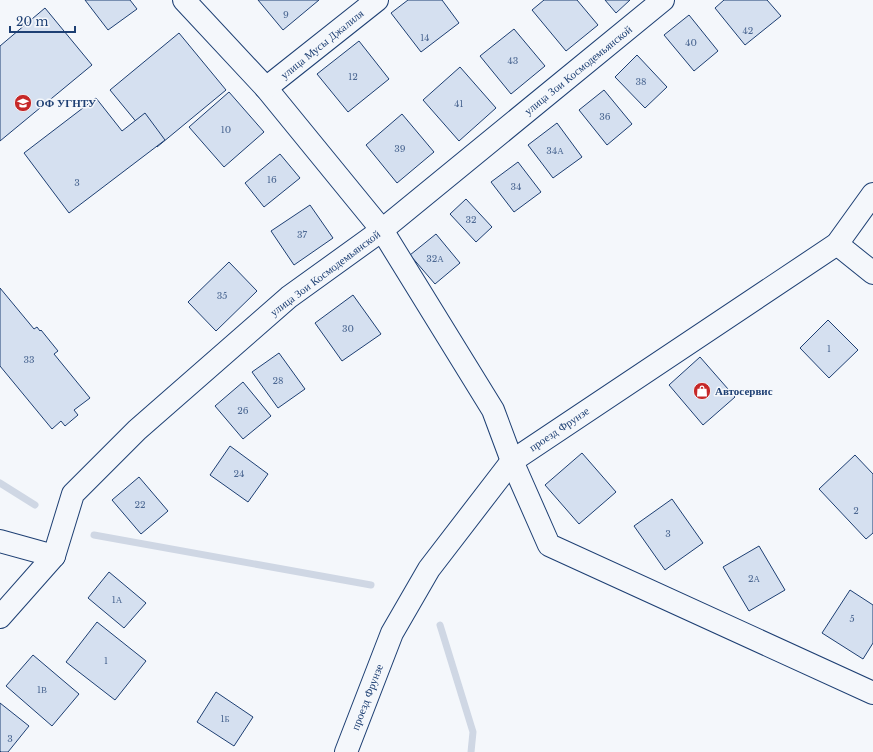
<svg xmlns="http://www.w3.org/2000/svg" width="873" height="752" font-family="'Libre Baskerville',serif">
  <style>
    .lines { fill: none; stroke-linecap: round; stroke-linejoin: round }
    .stream { stroke: #cfd7e4; stroke-width: 7 }
    .building { fill: #d5e0f0; stroke: #1d3f73 }
    .minor-casing { stroke: #1d3f73; stroke-width: 24 }
    .minor { stroke: #f4f7fb; stroke-width: 22 }
    .labels { text-anchor: middle; stroke-width: 3; stroke-linejoin: round; paint-order: stroke }
    .number-label { font-size: 9px; fill: #4b6792 }
    .street-label { font-size: 11px; fill: #1d3f73; stroke: #f4f7fb }
    .poi-label { font-size: 11px; font-weight: bold; fill: #1d3f73; stroke: #f4f7fb; text-anchor: start }
  </style>
  <rect width="100%" height="100%" fill="#f4f7fb"/>
  <g class="lines">
    <g class="stream">
      <path d="M 0,483 L 35,505"/>
      <path d="M 94,535 L 371,585"/>
      <path d="M 440,625 L 473,732 L 471,752"/>
    </g>
  </g>
  <g class="building">
    <path d="M 85,0 L 130,0 L 137,9 L 108,30 Z"/>
    <path d="M 258,0 L 319,0 L 283,30 Z"/>
    <path d="M 408,0 L 442,0 L 459,23 L 421,52 L 391,13 Z"/>
    <path d="M 544,0 L 577,0 L 598,25 L 566,51 L 532,10 Z"/>
    <path d="M 605,0 L 630,0 L 616,13 Z"/>
    <path d="M 724,0 L 767,0 L 781,16 L 745,45 L 715,8 Z"/>
    <path d="M 45,8 L 92,65 L 0,141 L 0,46 Z"/>
    <path d="M 689,15 L 718,51 L 694,71 L 664,35 Z"/>
    <path d="M 514,29 L 545,66 L 511,94 L 480,56 Z"/>
    <path d="M 179,33 L 226,90 L 157,147 L 110,90 Z"/>
    <path d="M 359,41 L 389,79 L 348,112 L 317,74 Z"/>
    <path d="M 637,55 L 667,87 L 645,108 L 615,77 Z"/>
    <path d="M 460,67 L 496,108 L 459,141 L 423,100 Z"/>
    <path d="M 604,90 L 632,124 L 607,145 L 579,110 Z"/>
    <path d="M 229,92 L 264,132 L 224,167 L 189,127 Z"/>
    <path d="M 96,98 L 122,131 L 145,113 L 165,140 L 69,213 L 24,153 Z"/>
    <path d="M 402,114 L 434,152 L 397,183 L 366,145 Z"/>
    <path d="M 557,123 L 582,157 L 553,178 L 528,145 Z"/>
    <path d="M 280,154 L 300,178 L 264,207 L 245,183 Z"/>
    <path d="M 518,162 L 541,192 L 514,212 L 491,182 Z"/>
    <path d="M 466,199 L 492,227 L 476,242 L 450,214 Z"/>
    <path d="M 310,205 L 333,238 L 294,265 L 271,231 Z"/>
    <path d="M 436,234 L 460,263 L 435,284 L 410,255 Z"/>
    <path d="M 229,262 L 257,291 L 216,331 L 188,302 Z"/>
    <path d="M 0,288 L 34,329 L 37,327 L 40,331 L 41,330 L 58,351 L 54,354 L 90,398 L 74,410 L 78,415 L 65,426 L 61,421 L 52,429 L 0,366 Z"/>
    <path d="M 353,295 L 381,334 L 342,361 L 315,323 Z"/>
    <path d="M 828,320 L 858,350 L 829,378 L 800,348 Z"/>
    <path d="M 279,353 L 305,389 L 278,408 L 252,372 Z"/>
    <path d="M 700,357 L 735,397 L 703,425 L 669,385 Z"/>
    <path d="M 243,382 L 271,416 L 243,439 L 215,406 Z"/>
    <path d="M 230,446 L 268,474 L 248,502 L 210,475 Z"/>
    <path d="M 582,453 L 616,492 L 579,524 L 545,485 Z"/>
    <path d="M 855,455 L 873,474 L 873,533 L 866,539 L 819,489 Z"/>
    <path d="M 139,477 L 168,511 L 141,534 L 112,500 Z"/>
    <path d="M 672,499 L 703,543 L 665,570 L 634,526 Z"/>
    <path d="M 759,546 L 785,590 L 749,611 L 723,567 Z"/>
    <path d="M 109,572 L 146,603 L 124,628 L 88,598 Z"/>
    <path d="M 850,590 L 873,605 L 873,643 L 863,659 L 822,633 Z"/>
    <path d="M 97,622 L 146,661 L 115,700 L 66,662 Z"/>
    <path d="M 33,655 L 79,694 L 52,726 L 6,686 Z"/>
    <path d="M 216,692 L 253,717 L 234,746 L 197,722 Z"/>
    <path d="M 0,703 L 29,726 L 8,752 L 1,752 L 0,751 Z"/>
  </g>
  <g class="lines">
    <defs>
      <g id="minor">
        <path d="M 184,0 L 266,88 L 382,230 L 493,410 L 512,461 L 549,545 L 873,693"/>
        <path d="M 266,88 L 377,0"/>
        <path d="M 837,244 L 873,273"/>
        <path d="M 0,541 L 54,556"/>
        <path d="M 0,617 L 54,556 L 73,494 L 137,430 L 289,297 L 382,230 L 663,0"/>
        <path d="M 346,752 L 392,633 L 429,569 L 512,461 L 837,244 L 873,194"/>
      </g>
    </defs>
    <use href="#minor" class="minor-casing"/>
    <use href="#minor" class="minor"/>
  </g>
  <defs>
    <symbol id="university-disc" viewBox="-11 -11 22 22"><circle r="9.5" fill="#c62828" stroke="#f4f7fb"/><path d="M0-5L7-2L0 1L-7-2ZM-4 1L0 2.5L4 1V4Q0 6-4 4Z" fill="#fff"/></symbol>
    <symbol id="shop-disc" viewBox="-11 -11 22 22"><circle r="9.5" fill="#c62828" stroke="#f4f7fb"/><path d="M-5-2.5h2.3a2.7 3.5 0 0 1 5.4 0H5L5.5 6h-11ZM-1.5-2.5h3a1.5 2.3 0 0 0-3 0Z" fill="#fff"/></symbol>
  </defs>
  <g fill-rule="evenodd">
    <use href="#university-disc" x="13" y="93" width="20" height="20"/>
    <use href="#shop-disc" x="692" y="381" width="20" height="20"/>
  </g>
  <g class="labels">
    <g class="number-label">
      <text x="286" y="18">9</text>
      <text x="748" y="34">42</text>
      <text x="425" y="41">14</text>
      <text x="691" y="46">40</text>
      <text x="513" y="64">43</text>
      <text x="353" y="80">12</text>
      <text x="641" y="85">38</text>
      <text x="459" y="107">41</text>
      <text x="605" y="120">36</text>
      <text x="226" y="133">10</text>
      <text x="400" y="152">39</text>
      <text x="555" y="154">34А</text>
      <text x="272" y="183">16</text>
      <text x="77" y="186">3</text>
      <text x="516" y="190">34</text>
      <text x="471" y="223">32</text>
      <text x="302" y="238">37</text>
      <text x="435" y="262">32А</text>
      <text x="222" y="299">35</text>
      <text x="348" y="332">30</text>
      <text x="829" y="352">1</text>
      <text x="29" y="363">33</text>
      <text x="278" y="384">28</text>
      <text x="243" y="414">26</text>
      <text x="239" y="477">24</text>
      <text x="140" y="508">22</text>
      <text x="856" y="514">2</text>
      <text x="668" y="537">3</text>
      <text x="754" y="582">2А</text>
      <text x="117" y="603">1А</text>
      <text x="852" y="622">5</text>
      <text x="106" y="664">1</text>
      <text x="42" y="693">1В</text>
      <text x="225" y="722">1Б</text>
      <text x="10" y="742">3</text>
    </g>
    <g class="street-label">
      <text transform="translate(322 44) rotate(-39)" y="4">улица Мусы Джалиля</text>
      <text transform="translate(578 70) rotate(-39)" y="4">улица Зои Космодемьянской</text>
      <text transform="translate(325 273) rotate(-37)" y="4">улица Зои Космодемьянской</text>
      <text transform="translate(559 429) rotate(-34)" y="4">проезд Фрунзе</text>
      <text transform="translate(367 697) rotate(-69)" y="4">проезд Фрунзе</text>
    </g>
    <g class="poi-label">
      <text x="36" y="107">ОФ УГНТУ</text>
      <text x="715" y="395">Автосервис</text>
    </g>
  </g>
  <path d="M10 26v6h65v-6" fill="none" stroke="#1d3f73" stroke-width="2"/>
  <text x="16" y="26" font-size="12" fill="#1d3f73" stroke="#f4f7fb" stroke-width="3" paint-order="stroke">20 m</text>
</svg>
